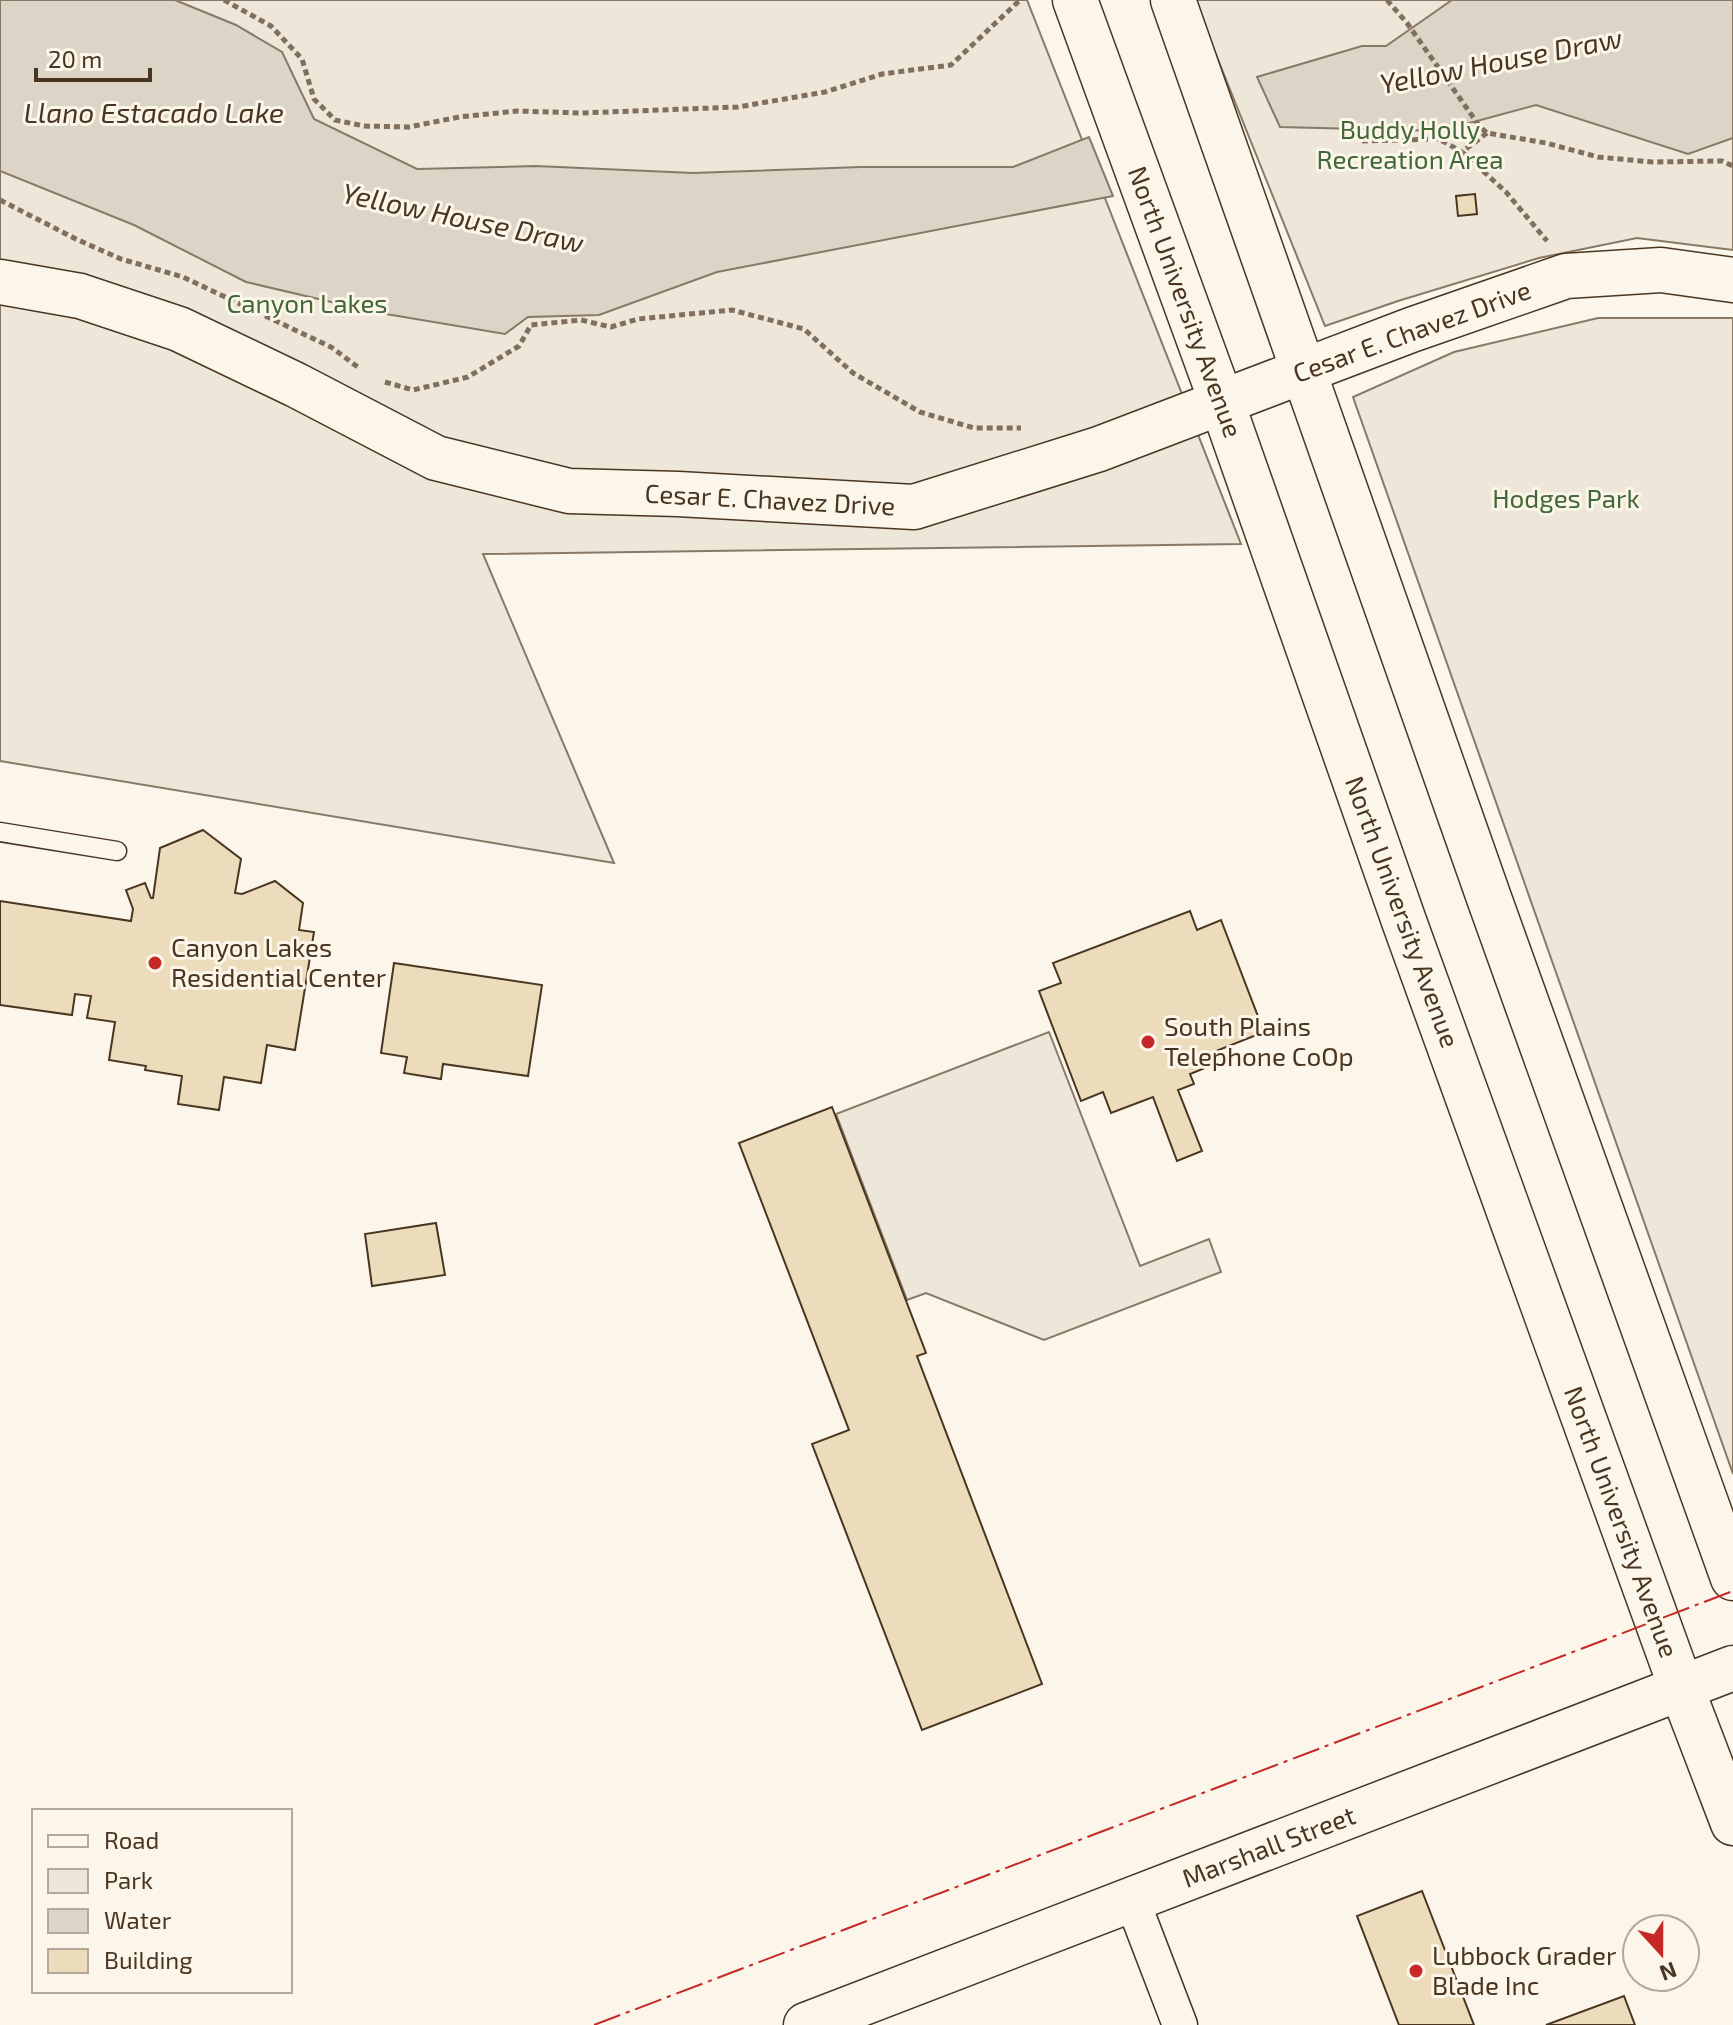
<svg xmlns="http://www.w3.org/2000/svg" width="1733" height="2025" font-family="'Exo 2',sans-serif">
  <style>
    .green { fill: #ede6d9; stroke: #887966; stroke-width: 2 }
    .parking { fill: #ede7d9; stroke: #887966; stroke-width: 2 }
    .water { fill: #dcd4c6; stroke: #887966; stroke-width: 2 }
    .building { fill: #ecdcbc; stroke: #4a3520; stroke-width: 2 }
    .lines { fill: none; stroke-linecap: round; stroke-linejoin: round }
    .lane-casing { stroke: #4a3520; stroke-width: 21 }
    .street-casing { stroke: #4a3520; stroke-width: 37 }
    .secondary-casing { stroke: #4a3520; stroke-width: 47 }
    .primary-casing { stroke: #4a3520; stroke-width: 47 }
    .path { stroke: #7f6f5c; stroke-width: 5; stroke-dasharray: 6 4; stroke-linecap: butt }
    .lane { stroke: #fbf6e9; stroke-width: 18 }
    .street { stroke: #fbf6e9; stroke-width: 34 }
    .secondary { stroke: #fbf6e9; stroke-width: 44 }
    .primary { stroke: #fbf6e9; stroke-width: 44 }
    .power { stroke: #c62828; stroke-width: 2; stroke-dasharray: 28 6 4 6; stroke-linecap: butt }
    .poi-dot { fill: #c62828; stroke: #fbf6e9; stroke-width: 3 }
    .labels { text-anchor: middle; stroke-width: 6; stroke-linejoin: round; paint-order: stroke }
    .park-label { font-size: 26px; fill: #436837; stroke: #fbf6e9 }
    .street-label { font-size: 26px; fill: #4a3520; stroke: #fbf6e9 }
    .poi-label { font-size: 26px; fill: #4a3520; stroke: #fbf6e9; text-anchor: start }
    .water-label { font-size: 28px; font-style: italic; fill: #4a3520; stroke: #fbf6e9 }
  </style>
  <rect width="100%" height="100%" fill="#fbf6e9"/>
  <g class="green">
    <path d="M 0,0 L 1027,0 L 1241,544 L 483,554 L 614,863 L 0,761 Z"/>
    <path d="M 1194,0 L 1733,0 L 1733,250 L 1637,238 L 1539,258 L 1398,301 L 1325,326 Z"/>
    <path d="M 1598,318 L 1733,318 L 1733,1474 L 1353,397 L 1454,352 Z"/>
  </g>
  <path class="parking" d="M 1049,1032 L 1140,1266 L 1209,1239 L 1221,1272 L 1044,1340 L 926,1293 L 907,1300 L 836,1114 Z"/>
  <g class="water">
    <path d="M 0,0 L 175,0 L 236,25 L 282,52 L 314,119 L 417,169 L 536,166 L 693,173 L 861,167 L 1013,167 L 1089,137 L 1113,196 L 717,272 L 599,315 L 528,317 L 505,334 L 374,312 L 246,282 L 134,225 L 0,171 Z"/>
    <path d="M 1452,0 L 1733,0 L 1733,138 L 1688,154 L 1536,105 L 1440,131 L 1280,127 L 1257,77 L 1362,46 L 1386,46 Z"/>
  </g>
  <g class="building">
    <path d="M 1475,194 L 1477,214 L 1458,216 L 1456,196 Z"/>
    <path d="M 203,830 L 241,859 L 235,893 L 242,894 L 275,881 L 303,903 L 299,930 L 314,932 L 295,1050 L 267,1045 L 261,1083 L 224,1077 L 219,1110 L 178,1104 L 182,1076 L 145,1070 L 146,1066 L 109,1060 L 115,1022 L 87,1018 L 91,996 L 75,994 L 72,1015 L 0,1005 L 0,901 L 131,921 L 133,909 L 126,890 L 145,883 L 151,898 L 153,898 L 160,848 Z"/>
    <path d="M 1190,911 L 1197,930 L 1221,920 L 1264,1032 L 1211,1053 L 1215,1064 L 1190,1074 L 1194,1084 L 1178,1090 L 1202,1151 L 1177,1161 L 1153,1097 L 1111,1113 L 1103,1092 L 1081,1101 L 1039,991 L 1061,983 L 1053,963 Z"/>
    <path d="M 394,963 L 542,985 L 528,1076 L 443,1064 L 441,1079 L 404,1073 L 407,1057 L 381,1053 Z"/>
    <path d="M 832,1107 L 926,1353 L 917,1356 L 1042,1684 L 922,1730 L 812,1444 L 849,1430 L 739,1143 Z"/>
    <path d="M 436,1223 L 445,1275 L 372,1286 L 365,1234 Z"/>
    <path d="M 1422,1891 L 1474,2025 L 1399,2025 L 1357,1916 Z"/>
    <path d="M 1624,1996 L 1635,2025 L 1546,2025 Z"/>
  </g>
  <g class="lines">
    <defs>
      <path id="lane" d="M 0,832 L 117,851"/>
      <path id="street" d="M 1132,1900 L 1180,2025"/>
      <g id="secondary">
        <path d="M 0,282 L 80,296 L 179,329 L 296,385 L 436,458 L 569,491 L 678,494 L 914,507 L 1099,449 L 1411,330 L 1566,276 L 1661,270 L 1733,280"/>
        <path d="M 806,2025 L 1733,1668"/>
      </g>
      <g id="primary">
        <path d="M 1075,0 L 1222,403 L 1405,924 L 1681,1687 L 1733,1823"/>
        <path d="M 1173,0 L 1489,898 L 1733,1578"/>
      </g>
    </defs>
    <use href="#lane" class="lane-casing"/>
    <use href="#street" class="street-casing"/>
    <use href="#secondary" class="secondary-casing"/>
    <use href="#primary" class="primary-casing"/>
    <g class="path">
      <path d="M 224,0 L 271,26 L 302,59 L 314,99 L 335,120 L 364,126 L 409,127 L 459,117 L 517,111 L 581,113 L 738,107 L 825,92 L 882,74 L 951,65 L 1020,0"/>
      <path d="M 1387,0 L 1407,23 L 1480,127 L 1487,133 L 1546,143 L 1598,157 L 1652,162 L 1722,161 L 1733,166"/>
      <path d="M 1487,133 L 1462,152 L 1506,192 L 1547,241"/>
      <path d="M 1362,141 L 1439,139 L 1462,152"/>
      <path d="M 0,200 L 76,239 L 121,259 L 183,277 L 331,347 L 359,368"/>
      <path d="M 385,382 L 413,390 L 468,377 L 519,346 L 531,325 L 581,320 L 611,327 L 638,319 L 732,310 L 804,329 L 853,373 L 920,412 L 974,428 L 1021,428"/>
    </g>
    <use href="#lane" class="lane"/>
    <use href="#street" class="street"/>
    <use href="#secondary" class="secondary"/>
    <use href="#primary" class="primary"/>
    <path class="power" d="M 594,2025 L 1733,1591"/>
  </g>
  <g class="poi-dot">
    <circle cx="155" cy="963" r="8"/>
    <circle cx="1148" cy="1042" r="8"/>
    <circle cx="1416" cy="1971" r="8"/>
  </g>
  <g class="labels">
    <g class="park-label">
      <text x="1410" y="139">Buddy Holly<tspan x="1410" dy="30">Recreation Area</tspan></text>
      <text x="307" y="313">Canyon Lakes</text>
      <text x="1566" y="508">Hodges Park</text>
    </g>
    <g class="street-label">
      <text transform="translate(1185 302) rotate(70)" y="9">North University Avenue</text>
      <text transform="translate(1412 332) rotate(-20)" y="9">Cesar E. Chavez Drive</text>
      <text transform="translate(770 500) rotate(3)" y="9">Cesar E. Chavez Drive</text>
      <text transform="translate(1402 912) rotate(70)" y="9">North University Avenue</text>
      <text transform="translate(1621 1522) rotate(70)" y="9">North University Avenue</text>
      <text transform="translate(1269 1847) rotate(-21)" y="9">Marshall Street</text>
    </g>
    <g class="poi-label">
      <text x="171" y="957">Canyon Lakes<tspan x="171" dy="30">Residential Center</tspan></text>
      <text x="1164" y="1036">South Plains<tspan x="1164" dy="30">Telephone CoOp</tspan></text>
      <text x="1432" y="1965">Lubbock Grader<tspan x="1432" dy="30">Blade Inc</tspan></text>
    </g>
    <g class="water-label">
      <text transform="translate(1501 61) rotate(-11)" y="10">Yellow House Draw</text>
      <text x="154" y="123">Llano Estacado Lake</text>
      <text transform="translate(463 218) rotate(12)" y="10">Yellow House Draw</text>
    </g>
  </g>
  <rect x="32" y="1809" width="260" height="184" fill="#fbf6e9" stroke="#b4a999" stroke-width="2"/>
  <rect x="48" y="1835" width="40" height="12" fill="#fbf6e9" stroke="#b4a999" stroke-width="2"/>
  <text x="104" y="1849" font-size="24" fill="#4a3520">Road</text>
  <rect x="48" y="1869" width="40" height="24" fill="#ede6d9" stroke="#b4a999" stroke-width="2"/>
  <text x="104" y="1889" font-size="24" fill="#4a3520">Park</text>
  <rect x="48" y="1909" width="40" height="24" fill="#dcd4c6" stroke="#b4a999" stroke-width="2"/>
  <text x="104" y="1929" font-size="24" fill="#4a3520">Water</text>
  <rect x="48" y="1949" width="40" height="24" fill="#ecdcbc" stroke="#b4a999" stroke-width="2"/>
  <text x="104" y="1969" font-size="24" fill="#4a3520">Building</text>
  <g transform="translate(1661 1953) rotate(159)"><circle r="38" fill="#fbf6e9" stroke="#b4a999" stroke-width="2"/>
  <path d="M0-6L14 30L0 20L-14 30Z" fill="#c62828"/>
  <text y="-12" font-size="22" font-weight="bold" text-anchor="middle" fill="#4a3520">N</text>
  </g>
  <path d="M36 68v12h114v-12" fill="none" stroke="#4a3520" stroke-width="4"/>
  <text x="48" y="68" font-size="24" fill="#4a3520" stroke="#fbf6e9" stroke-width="6" paint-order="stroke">20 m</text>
</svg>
